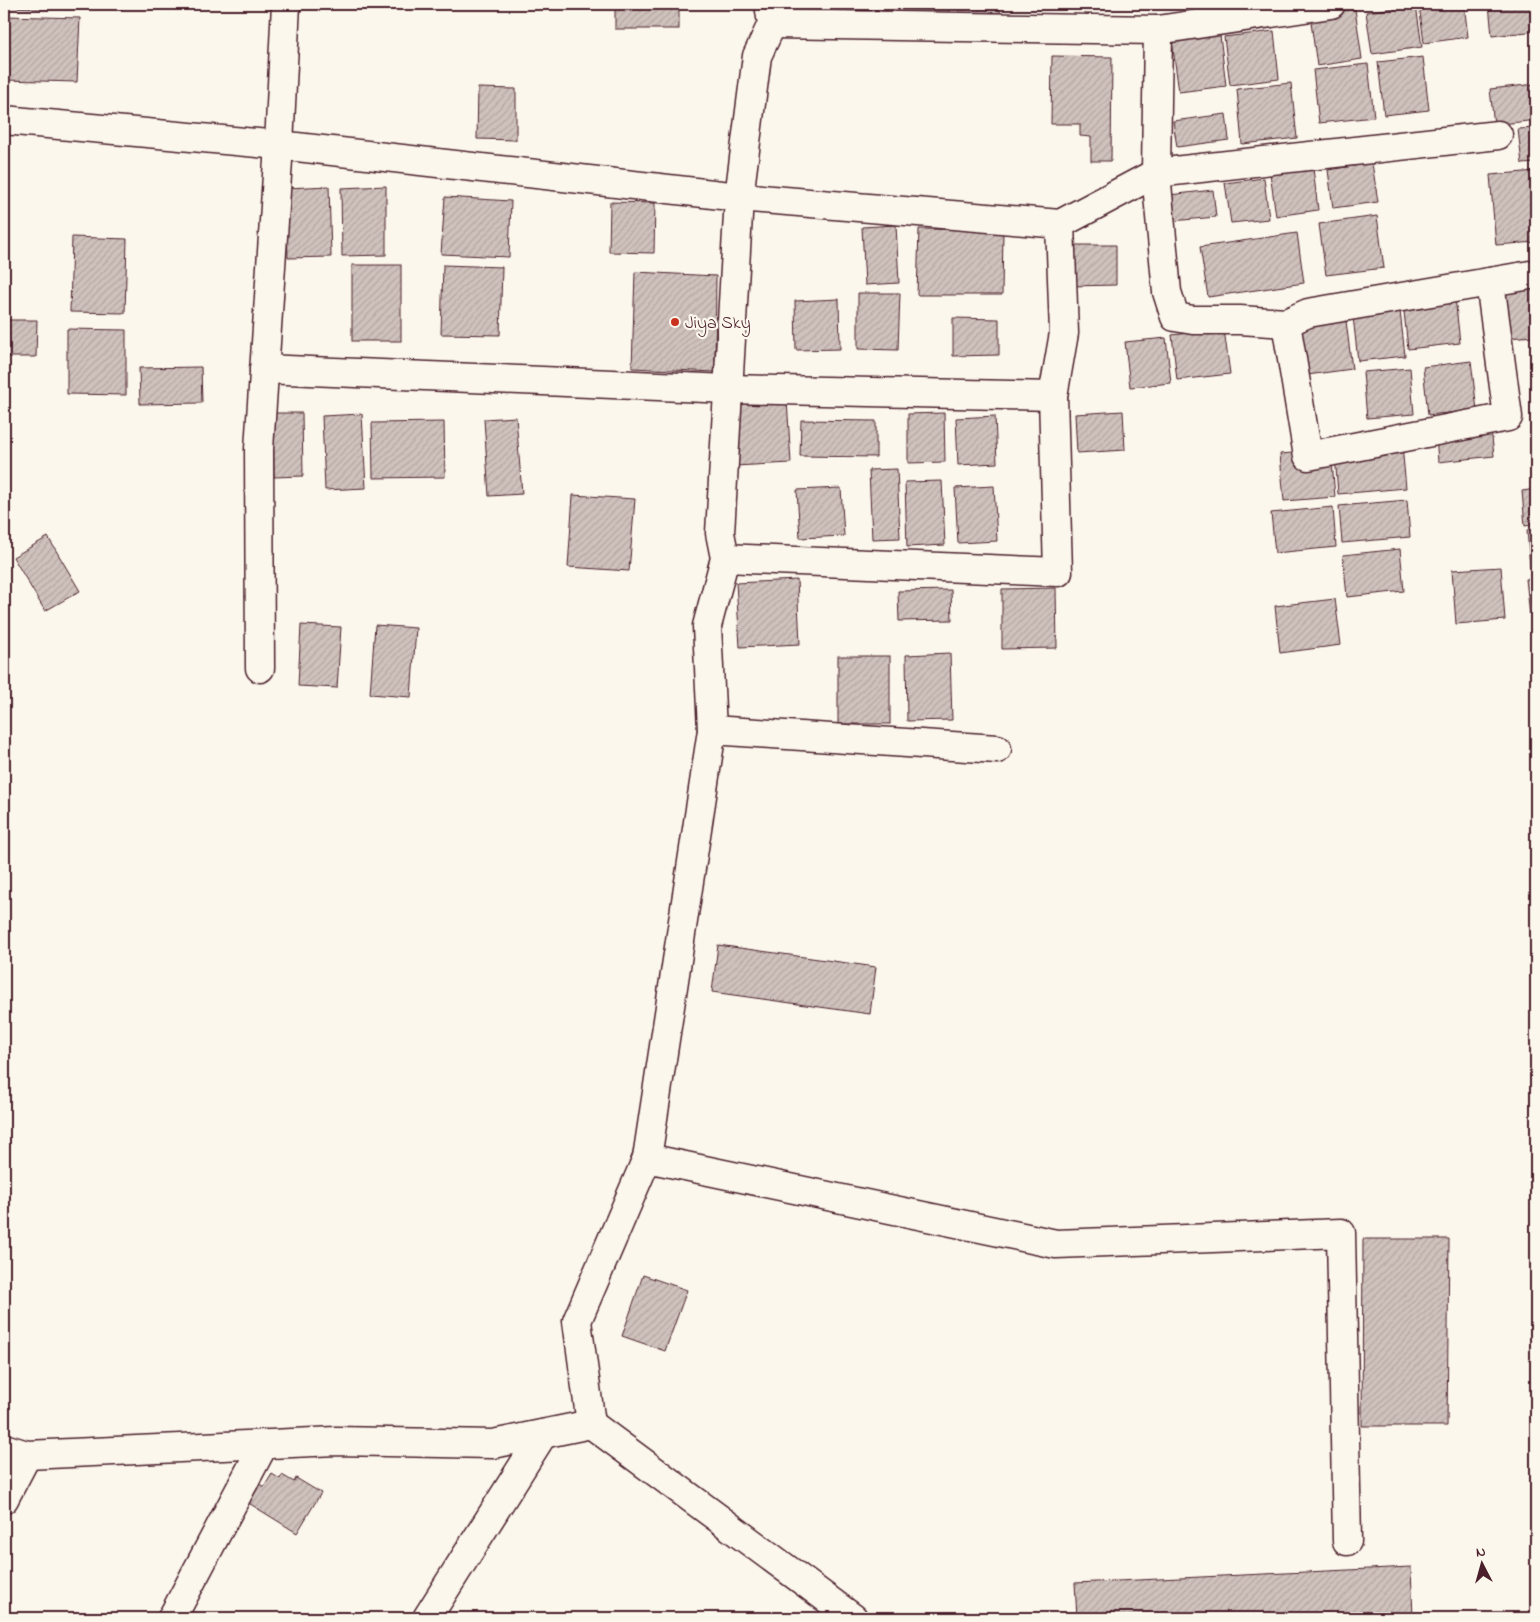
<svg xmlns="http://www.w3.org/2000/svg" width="1540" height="1622" font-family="'Indie Flower',sans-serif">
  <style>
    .building { fill: url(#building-hatch); stroke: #4a1f2b }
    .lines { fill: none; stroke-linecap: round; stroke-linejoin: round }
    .minor-casing { stroke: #4a1f2b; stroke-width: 31 }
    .minor { stroke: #fbf7ec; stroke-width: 28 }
    .poi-dot { fill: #c8321e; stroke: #fbf7ec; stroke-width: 2 }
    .labels { text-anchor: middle; stroke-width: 4.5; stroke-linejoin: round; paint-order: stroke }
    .poi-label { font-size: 18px; fill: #4a1f2b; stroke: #fbf7ec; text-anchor: start }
  </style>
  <defs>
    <pattern id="building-hatch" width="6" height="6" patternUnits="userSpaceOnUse" patternTransform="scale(1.25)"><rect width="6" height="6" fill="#cfc2bc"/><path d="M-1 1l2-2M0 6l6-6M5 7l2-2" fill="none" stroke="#b3a6a2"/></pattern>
  </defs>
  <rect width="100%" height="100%" fill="#fbf7ec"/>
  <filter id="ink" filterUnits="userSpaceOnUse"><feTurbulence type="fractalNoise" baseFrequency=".02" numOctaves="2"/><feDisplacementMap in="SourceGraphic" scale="10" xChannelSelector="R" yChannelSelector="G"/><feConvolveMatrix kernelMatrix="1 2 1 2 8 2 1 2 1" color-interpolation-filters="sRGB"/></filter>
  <g filter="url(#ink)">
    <g class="building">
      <path d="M 5,4 L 74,4 L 74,9 L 5,7 Z"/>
      <path d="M 81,4 L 123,4 L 123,9 L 81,7 Z"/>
      <rect x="181" y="4" width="36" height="2"/>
      <rect x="615" y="4" width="64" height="25"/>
      <path d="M 783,4 L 831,4 L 830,12 L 783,11 Z"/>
      <path d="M 841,4 L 887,4 L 887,14 L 841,12 Z"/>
      <path d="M 899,4 L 949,4 L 949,14 L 899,13 Z"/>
      <rect x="959" y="4" width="41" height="9"/>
      <path d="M 1419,4 L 1464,4 L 1468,37 L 1424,43 Z"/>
      <path d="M 1489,4 L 1536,4 L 1536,31 L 1492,36 Z"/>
      <path d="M 1416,5 L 1422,47 L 1372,54 L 1366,12 Z"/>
      <path d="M 1355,9 L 1362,59 L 1317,66 L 1310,15 Z"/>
      <path d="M 6,16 L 80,18 L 77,82 L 4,80 Z"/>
      <path d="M 1274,31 L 1279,79 L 1230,85 L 1224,37 Z"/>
      <path d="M 1220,35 L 1226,86 L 1179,92 L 1172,41 Z"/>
      <path d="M 1052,56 L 1112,57 L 1111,161 L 1091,161 L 1091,137 L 1080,136 L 1080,124 L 1051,124 Z"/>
      <path d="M 1423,57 L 1429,110 L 1384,115 L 1378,62 Z"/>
      <path d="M 1368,64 L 1374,117 L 1319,123 L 1313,70 Z"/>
      <path d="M 1291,83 L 1297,138 L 1242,144 L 1237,89 Z"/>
      <path d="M 1536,84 L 1536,120 L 1494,125 L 1490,89 Z"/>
      <path d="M 478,88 L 516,89 L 516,140 L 477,139 Z"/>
      <path d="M 1226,114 L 1229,140 L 1177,147 L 1173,121 Z"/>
      <path d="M 1536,128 L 1536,163 L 1522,164 L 1518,129 Z"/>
      <path d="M 1372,163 L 1378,202 L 1333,208 L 1328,170 Z"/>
      <path d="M 1313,168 L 1318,210 L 1276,216 L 1270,173 Z"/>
      <path d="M 1536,171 L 1536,242 L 1496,245 L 1490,175 Z"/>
      <path d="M 1264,178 L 1269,219 L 1231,223 L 1225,183 Z"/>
      <path d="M 329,186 L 331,257 L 288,258 L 286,188 Z"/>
      <path d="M 386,186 L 386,255 L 342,256 L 341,188 Z"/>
      <path d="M 1213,190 L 1216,217 L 1172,221 L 1169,195 Z"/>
      <path d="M 445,197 L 511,201 L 509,257 L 441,254 Z"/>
      <path d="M 610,202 L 655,203 L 654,253 L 609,252 Z"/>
      <path d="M 1377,216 L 1384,268 L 1326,275 L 1319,224 Z"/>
      <path d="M 896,225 L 899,283 L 865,285 L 862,227 Z"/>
      <path d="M 919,229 L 1003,230 L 1002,295 L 917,295 Z"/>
      <path d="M 1297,233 L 1304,283 L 1208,297 L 1200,247 Z"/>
      <path d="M 72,237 L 127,239 L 125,313 L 70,312 Z"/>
      <path d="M 1071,245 L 1116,245 L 1116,285 L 1071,286 Z"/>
      <rect x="352" y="265" width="49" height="76"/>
      <path d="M 443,265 L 502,267 L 500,335 L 441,334 Z"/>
      <path d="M 635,272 L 716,276 L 715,372 L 632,368 Z"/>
      <path d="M 1536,280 L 1536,336 L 1506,338 L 1501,283 Z"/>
      <path d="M 858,293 L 900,293 L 898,350 L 858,349 Z"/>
      <path d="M 1455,297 L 1460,343 L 1408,349 L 1403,302 Z"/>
      <path d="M 839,299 L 840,349 L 796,350 L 795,301 Z"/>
      <path d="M 1400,311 L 1405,356 L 1358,361 L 1353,316 Z"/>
      <path d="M 953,318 L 999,319 L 999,355 L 953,356 Z"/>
      <path d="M 4,320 L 37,320 L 36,357 L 4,357 Z"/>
      <path d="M 1346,321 L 1352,369 L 1307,375 L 1301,326 Z"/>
      <path d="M 67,329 L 126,330 L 126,395 L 67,394 Z"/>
      <path d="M 1224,329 L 1230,374 L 1177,380 L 1172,335 Z"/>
      <path d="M 1166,338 L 1171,383 L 1130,387 L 1125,342 Z"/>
      <path d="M 1471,361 L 1477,410 L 1428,415 L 1423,367 Z"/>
      <path d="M 201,367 L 202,403 L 140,404 L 139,368 Z"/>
      <path d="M 1410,368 L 1414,414 L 1367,418 L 1363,372 Z"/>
      <path d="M 787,400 L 791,463 L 735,466 L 733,403 Z"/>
      <path d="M 1123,411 L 1125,450 L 1077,453 L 1075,414 Z"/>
      <path d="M 273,413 L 302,413 L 303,476 L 274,477 Z"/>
      <path d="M 944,413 L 945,462 L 908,463 L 908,414 Z"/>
      <path d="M 362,414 L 366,488 L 325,490 L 322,416 Z"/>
      <path d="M 995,416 L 997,463 L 958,465 L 956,418 Z"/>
      <path d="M 516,417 L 522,494 L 489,496 L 484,419 Z"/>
      <path d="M 801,420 L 876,421 L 876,457 L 800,456 Z"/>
      <path d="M 444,422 L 445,477 L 373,478 L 372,423 Z"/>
      <path d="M 1491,428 L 1494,456 L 1438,462 L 1436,435 Z"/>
      <path d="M 1401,435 L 1406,488 L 1338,494 L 1334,441 Z"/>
      <path d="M 1331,450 L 1335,497 L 1284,501 L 1280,454 Z"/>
      <path d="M 897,469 L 900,538 L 872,539 L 869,470 Z"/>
      <path d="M 942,481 L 945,545 L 907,547 L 905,482 Z"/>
      <path d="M 994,486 L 997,541 L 958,543 L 955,488 Z"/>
      <path d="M 841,488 L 844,536 L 800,538 L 797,490 Z"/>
      <path d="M 1536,489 L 1536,524 L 1525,526 L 1522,491 Z"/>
      <path d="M 573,495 L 635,499 L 629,571 L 568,567 Z"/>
      <path d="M 1407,500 L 1410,537 L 1342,543 L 1339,506 Z"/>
      <path d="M 1333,507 L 1336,547 L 1275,553 L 1271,513 Z"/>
      <path d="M 1536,529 L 1536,566 L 1530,567 L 1527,530 Z"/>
      <path d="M 48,537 L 80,591 L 45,611 L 13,557 Z"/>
      <path d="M 1400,549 L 1404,591 L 1347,597 L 1343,555 Z"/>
      <path d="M 1501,567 L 1505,620 L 1456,624 L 1452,570 Z"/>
      <path d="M 1536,578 L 1536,616 L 1530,616 L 1526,579 Z"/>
      <path d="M 797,580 L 800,644 L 740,647 L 736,583 Z"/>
      <path d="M 1056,588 L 1057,648 L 1002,649 L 1002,589 Z"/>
      <path d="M 951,590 L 952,620 L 899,621 L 898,591 Z"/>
      <path d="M 1335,599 L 1341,645 L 1280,653 L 1275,606 Z"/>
      <path d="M 301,625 L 341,627 L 337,688 L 298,686 Z"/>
      <path d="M 375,625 L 416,628 L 411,697 L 370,694 Z"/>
      <path d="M 950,653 L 952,720 L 907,721 L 906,655 Z"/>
      <rect x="838" y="656" width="52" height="68"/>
      <path d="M 718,945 L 876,967 L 870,1014 L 712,992 Z"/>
      <path d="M 1363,1239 L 1449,1239 L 1447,1426 L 1362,1426 Z"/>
      <path d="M 643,1275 L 687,1290 L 665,1351 L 622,1336 Z"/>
      <path d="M 272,1474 L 280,1479 L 282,1475 L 294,1482 L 296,1478 L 321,1493 L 297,1533 L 247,1502 L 258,1483 L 264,1487 Z"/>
      <path d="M 1411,1567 L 1413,1618 L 1077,1618 L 1075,1583 Z"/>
    </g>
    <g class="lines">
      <defs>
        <g id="minor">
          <path d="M 772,24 L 1158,30 L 1331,4"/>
          <path d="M 1158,30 L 1156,173 L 1167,292 L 1175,317 L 1193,320 L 1240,320 L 1286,323 L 1308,313 L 1536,274"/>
          <path d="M 4,120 L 279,145 L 739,197 L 1060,224 L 1156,173 L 1498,135"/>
          <path d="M 1286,323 L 1308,456 L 1508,417 L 1490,282"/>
          <path d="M 264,369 L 728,389 L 1053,396"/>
          <path d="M 725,558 L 1058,572 L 1053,396 L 1064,333 L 1060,224"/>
          <path d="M 260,668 L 259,449 L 279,145 L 286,4"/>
          <path d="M 712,730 L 997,749"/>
          <path d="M 647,1158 L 1056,1244 L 1341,1233 L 1347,1541"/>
          <path d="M 591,1424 L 853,1618"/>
          <path d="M 4,1448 L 27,1455 L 336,1441 L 493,1444 L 591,1424 L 577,1321 L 647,1158 L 712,730 L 707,626 L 725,558 L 720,533 L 739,197 L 757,56 L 772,24 L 769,4"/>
          <path d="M 4,1499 L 27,1455"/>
          <path d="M 172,1618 L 264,1444"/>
          <path d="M 427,1618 L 543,1434"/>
        </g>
      </defs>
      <use href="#minor" class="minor-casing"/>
      <use href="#minor" class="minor"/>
    </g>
  </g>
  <circle class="poi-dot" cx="675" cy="322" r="5"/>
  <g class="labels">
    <g class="poi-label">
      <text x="685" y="328">Jiya Sky</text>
    </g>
  </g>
  <rect width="1540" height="1622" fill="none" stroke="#fbf7ec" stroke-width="20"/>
  <rect x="10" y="10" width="1520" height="1602" fill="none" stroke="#4a1f2b" stroke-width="2" filter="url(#ink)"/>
  <g transform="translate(1482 1564) rotate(354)" stroke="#fbf7ec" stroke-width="4" paint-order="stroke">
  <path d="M0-4L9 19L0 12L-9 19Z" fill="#4a1f2b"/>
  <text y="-8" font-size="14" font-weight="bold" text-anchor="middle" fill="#4a1f2b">N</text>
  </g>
</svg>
